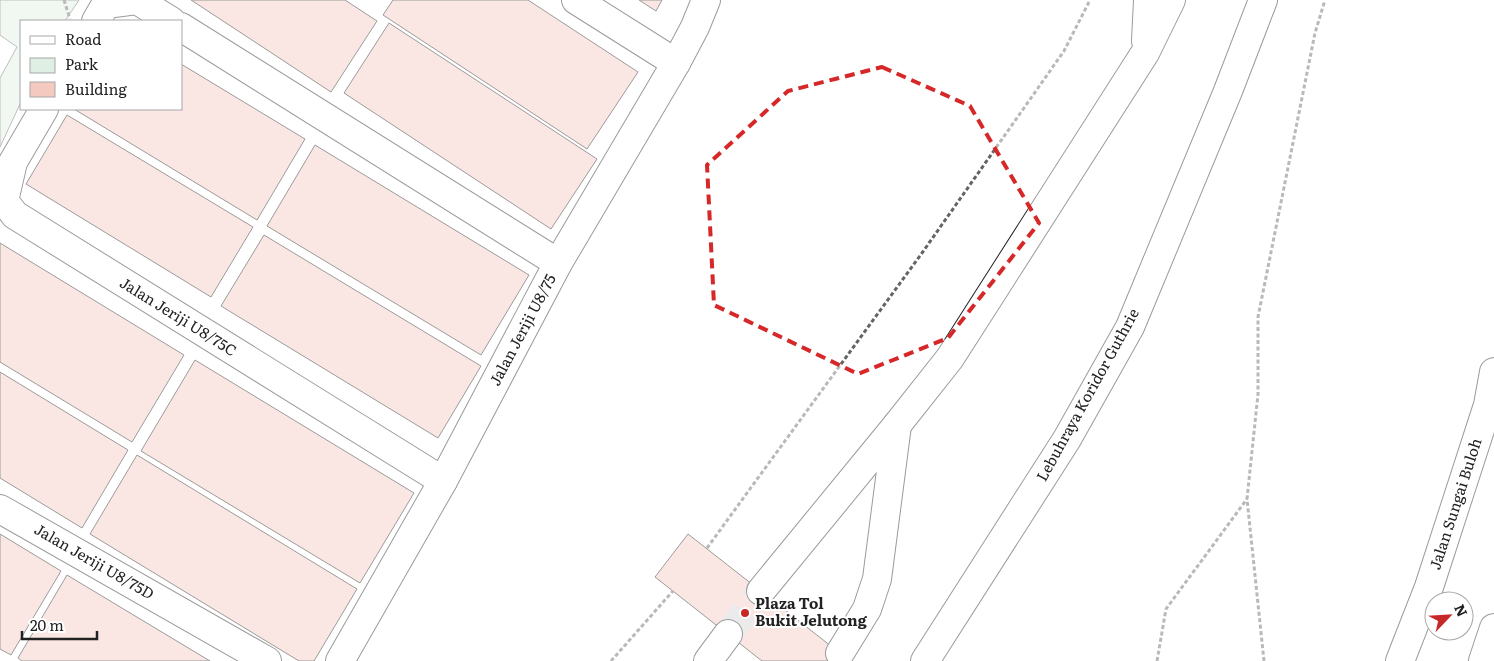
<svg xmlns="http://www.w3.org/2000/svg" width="1494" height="661" font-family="Literata,serif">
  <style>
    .green { fill: #e0efe3; stroke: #6f6f6f }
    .building { fill: #f3c9c0; stroke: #222 }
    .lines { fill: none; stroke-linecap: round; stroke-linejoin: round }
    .highway-tunnel { stroke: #d3d3d3; stroke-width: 28; stroke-dasharray: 28 14; stroke-linecap: butt }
    .minor-casing { stroke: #222; stroke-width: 30 }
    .highway-casing { stroke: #222; stroke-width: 30 }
    .path { stroke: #646464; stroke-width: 3; stroke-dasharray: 4 2.5; stroke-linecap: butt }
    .minor { stroke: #fff; stroke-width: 28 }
    .highway { stroke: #fff; stroke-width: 28 }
    .marked { fill: none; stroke: #d62828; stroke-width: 4; stroke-dasharray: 10 6; stroke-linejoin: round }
    .poi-dot { fill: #c62828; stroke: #fff; stroke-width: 2 }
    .labels { text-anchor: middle; stroke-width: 4; stroke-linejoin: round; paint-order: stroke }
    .street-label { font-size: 15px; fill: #222; stroke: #fff }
    .poi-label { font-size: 15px; font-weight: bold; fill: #222; stroke: #fff; text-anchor: start }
  </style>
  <rect width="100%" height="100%" fill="#fff"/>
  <path class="green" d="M 0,0 L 79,0 L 65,21 L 21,21 L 21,102 L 0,147 L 0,78 L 17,47 L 0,35 Z"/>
  <g class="building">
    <path d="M 191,0 L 345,0 L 377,21 L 331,92 Z"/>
    <path d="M 393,0 L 528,0 L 638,72 L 587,149 L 383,15 Z"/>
    <path d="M 639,0 L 662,0 L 656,11 Z"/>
    <path d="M 389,23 L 597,159 L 551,229 L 344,93 Z"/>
    <path d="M 181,64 L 305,139 L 257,220 L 74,109 L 181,109 Z"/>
    <path d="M 67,115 L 253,227 L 211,297 L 26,184 Z"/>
    <path d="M 315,145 L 529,275 L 481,355 L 267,226 Z"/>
    <path d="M 264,235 L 481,366 L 438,438 L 221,306 Z"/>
    <path d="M 0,243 L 184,355 L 132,442 L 0,362 Z"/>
    <path d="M 195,360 L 414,493 L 360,583 L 141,451 Z"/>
    <path d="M 0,372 L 128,450 L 82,528 L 0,478 Z"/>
    <path d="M 137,455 L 357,589 L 314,661 L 299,661 L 90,534 Z"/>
    <path d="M 0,534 L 61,571 L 11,655 L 0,649 Z"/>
    <path d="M 688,534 L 850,661 L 762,661 L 655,577 Z"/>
    <path d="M 67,575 L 210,661 L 22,661 L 18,658 Z"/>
  </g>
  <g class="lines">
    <path class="highway-tunnel" d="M 728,634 L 761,591"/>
    <defs>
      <g id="minor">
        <path d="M 576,0 L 676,63"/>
        <path d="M 96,21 L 106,4 L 137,0 L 171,21"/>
        <path d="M 181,27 L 558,263"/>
        <path d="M 44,109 L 13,162 L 4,201 L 15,215 L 443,481"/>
        <path d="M 0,509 L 267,661"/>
        <path d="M 340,661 L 443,481 L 558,263 L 676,63 L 695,27 L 706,0"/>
      </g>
      <g id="highway">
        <path d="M 1146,41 L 1148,0"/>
        <path d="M 761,591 L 897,425 L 950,358 L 1145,53 L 1171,0"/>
        <path d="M 840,653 L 867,609 L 877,579 L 897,425"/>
        <path d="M 708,661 L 728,634"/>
        <path d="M 925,661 L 1067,439 L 1130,327 L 1228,91 L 1263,0"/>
        <path d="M 1400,661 L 1429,587 L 1488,405 L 1494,372"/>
        <path d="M 1483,661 L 1494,628"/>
      </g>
    </defs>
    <use href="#minor" class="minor-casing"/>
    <use href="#highway" class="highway-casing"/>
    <g class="path">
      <path d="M 64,0 L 70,19"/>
      <path d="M 707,548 L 922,253 L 1064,51 L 1090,0"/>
      <path d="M 611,661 L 673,591"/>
      <path d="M 1157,661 L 1166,609 L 1247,499"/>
      <path d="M 1264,661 L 1247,499 L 1258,394 L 1258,317 L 1315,33 L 1325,0"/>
    </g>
    <use href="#minor" class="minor"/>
    <use href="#highway" class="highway"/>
  </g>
  <path d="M0 0H1494V661H0ZM 882,67 L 970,106 L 1039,223 L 948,338 L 858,374 L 714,305 L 707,165 L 788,91 Z" fill="#fff" fill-opacity=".55" fill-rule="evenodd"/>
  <path class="marked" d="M 882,67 L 970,106 L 1039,223 L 948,338 L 858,374 L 714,305 L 707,165 L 788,91 Z"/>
  <circle class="poi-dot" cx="745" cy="613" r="5"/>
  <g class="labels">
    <g class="street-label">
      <text transform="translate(178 317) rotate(32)" y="5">Jalan Jeriji U8/75C</text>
      <text transform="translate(523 330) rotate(-62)" y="5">Jalan Jeriji U8/75</text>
      <text transform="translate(1088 395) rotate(-61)" y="5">Lebuhraya Koridor Guthrie</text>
      <text transform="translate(1456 504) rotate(-72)" y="5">Jalan Sungai Buloh</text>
      <text transform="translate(94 562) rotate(30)" y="5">Jalan Jeriji U8/75D</text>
    </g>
    <g class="poi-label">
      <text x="755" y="609">Plaza Tol<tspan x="755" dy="17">Bukit Jelutong</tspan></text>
    </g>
  </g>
  <rect x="20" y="20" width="162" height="90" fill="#ffffff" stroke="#a7a7a7"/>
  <rect x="30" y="36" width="25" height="8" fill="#ffffff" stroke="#a7a7a7"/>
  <text x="65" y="45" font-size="15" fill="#222222">Road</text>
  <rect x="30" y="58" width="25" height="15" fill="#e0efe3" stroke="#a7a7a7"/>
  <text x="65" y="70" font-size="15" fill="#222222">Park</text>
  <rect x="30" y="82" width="25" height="15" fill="#f3c9c0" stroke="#a7a7a7"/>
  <text x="65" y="95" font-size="15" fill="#222222">Building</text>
  <g transform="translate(1449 616) rotate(65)"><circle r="24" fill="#ffffff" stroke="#a7a7a7"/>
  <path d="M0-4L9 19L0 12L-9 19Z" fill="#c62828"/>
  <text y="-8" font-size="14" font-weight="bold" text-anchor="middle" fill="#222222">N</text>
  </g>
  <path d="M22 631v8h75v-8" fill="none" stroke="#222222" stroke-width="2.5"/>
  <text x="30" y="631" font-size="15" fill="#222222" stroke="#ffffff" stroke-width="4" paint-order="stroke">20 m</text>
</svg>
